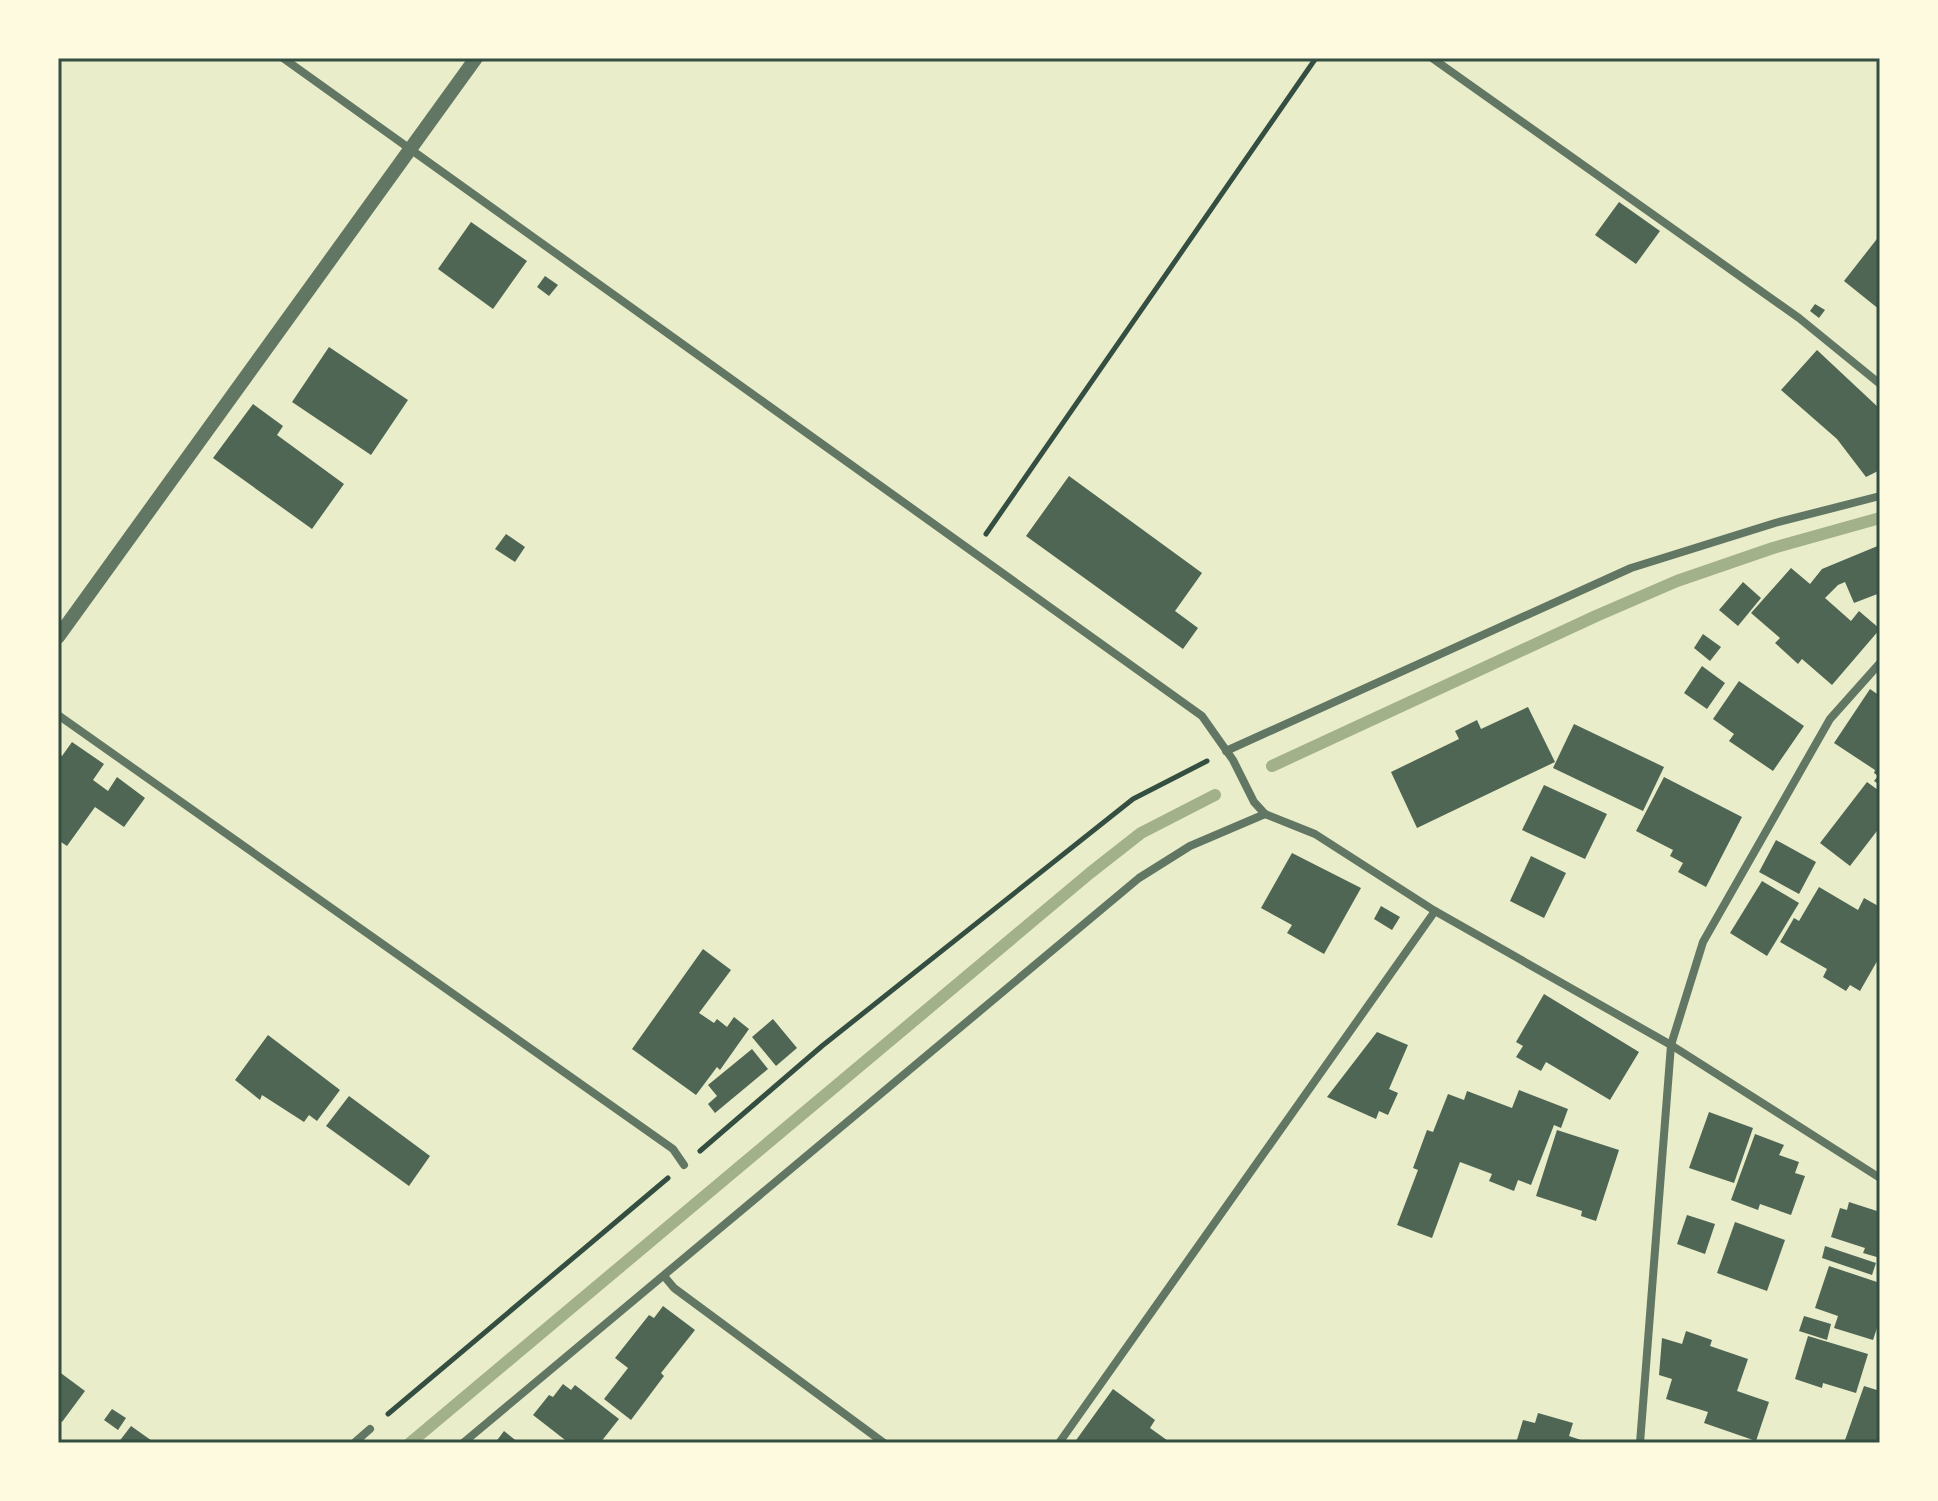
<svg xmlns="http://www.w3.org/2000/svg" width="1938" height="1501" font-family="'PT Sans',sans-serif">
  <style>
    .lines { fill: none; stroke-linecap: round; stroke-linejoin: round }
    .stream { stroke: #a3b18a; stroke-width: 12 }
    .building { fill: #4f6655 }
    .path { stroke: #344e41; stroke-width: 5 }
    .minor { stroke: #617663; stroke-width: 8 }
    .tertiary { stroke: #617663; stroke-width: 14 }
    .neatline { fill: none; stroke: #344e41; stroke-width: 3 }
  </style>
  <rect width="100%" height="100%" fill="#e9edc9"/>
  <g class="lines">
    <g class="stream">
      <path d="M 1272,766 L 1596,616 L 1677,581 L 1773,548 L 1880,518"/>
      <path d="M 410,1443 L 1090,873 L 1141,833 L 1215,795"/>
    </g>
  </g>
  <g class="building">
    <path d="M 1619,202 L 1660,231 L 1636,264 L 1595,235 Z"/>
    <path d="M 471,222 L 527,261 L 493,309 L 438,269 Z"/>
    <path d="M 1880,235 L 1880,310 L 1844,281 Z"/>
    <path d="M 545,276 L 558,285 L 549,296 L 537,287 Z"/>
    <path d="M 1815,304 L 1825,310 L 1819,318 L 1810,311 Z"/>
    <path d="M 329,347 L 408,400 L 371,455 L 292,402 Z"/>
    <path d="M 1817,350 L 1880,409 L 1880,470 L 1866,477 L 1837,439 L 1781,390 Z"/>
    <path d="M 253,404 L 283,426 L 277,435 L 344,484 L 312,529 L 213,458 Z"/>
    <path d="M 1069,476 L 1202,573 L 1175,611 L 1198,628 L 1183,649 L 1026,536 Z"/>
    <path d="M 506,534 L 525,547 L 515,562 L 495,549 Z"/>
    <path d="M 1880,545 L 1880,593 L 1854,603 L 1845,582 L 1838,585 L 1825,598 L 1851,621 L 1859,611 L 1880,629 L 1832,685 L 1802,659 L 1798,664 L 1775,643 L 1780,638 L 1751,613 L 1791,568 L 1810,584 L 1822,569 Z"/>
    <path d="M 1743,582 L 1761,598 L 1738,626 L 1719,610 Z"/>
    <path d="M 1703,634 L 1721,647 L 1710,661 L 1694,648 Z"/>
    <path d="M 1702,666 L 1725,683 L 1707,709 L 1684,693 Z"/>
    <path d="M 1739,681 L 1804,726 L 1773,771 L 1729,741 L 1734,734 L 1713,719 Z"/>
    <path d="M 1870,689 L 1880,696 L 1880,785 L 1874,781 L 1878,776 L 1874,773 L 1875,770 L 1834,743 Z"/>
    <path d="M 1528,707 L 1555,762 L 1417,828 L 1391,772 L 1459,739 L 1455,731 L 1477,720 L 1481,729 Z"/>
    <path d="M 1574,724 L 1664,767 L 1643,811 L 1553,768 Z"/>
    <path d="M 72,742 L 104,764 L 93,780 L 108,791 L 117,777 L 145,798 L 124,827 L 95,807 L 67,846 L 58,840 L 58,753 L 62,756 Z"/>
    <path d="M 1664,777 L 1742,817 L 1706,887 L 1678,872 L 1683,863 L 1670,856 L 1673,850 L 1636,831 Z"/>
    <path d="M 1867,782 L 1878,790 L 1880,787 L 1880,827 L 1850,866 L 1820,843 Z"/>
    <path d="M 1544,785 L 1607,814 L 1585,859 L 1522,830 Z"/>
    <path d="M 1776,840 L 1816,862 L 1799,894 L 1759,872 Z"/>
    <path d="M 1292,853 L 1361,888 L 1324,954 L 1287,933 L 1292,925 L 1261,908 Z"/>
    <path d="M 1531,856 L 1566,873 L 1544,918 L 1510,901 Z"/>
    <path d="M 1762,881 L 1799,903 L 1767,956 L 1730,933 Z"/>
    <path d="M 1819,887 L 1858,910 L 1864,898 L 1880,907 L 1880,956 L 1860,991 L 1850,985 L 1846,991 L 1823,977 L 1827,969 L 1780,942 L 1794,918 L 1799,921 Z"/>
    <path d="M 1381,906 L 1400,917 L 1392,930 L 1374,919 Z"/>
    <path d="M 703,949 L 731,970 L 699,1013 L 714,1023 L 717,1019 L 727,1027 L 734,1017 L 749,1029 L 720,1070 L 717,1067 L 696,1095 L 632,1049 Z"/>
    <path d="M 1544,994 L 1639,1052 L 1610,1100 L 1546,1062 L 1541,1071 L 1516,1057 L 1523,1046 L 1516,1042 Z"/>
    <path d="M 773,1019 L 797,1048 L 776,1066 L 752,1037 Z"/>
    <path d="M 1377,1032 L 1408,1045 L 1389,1089 L 1398,1093 L 1388,1115 L 1379,1111 L 1376,1119 L 1327,1097 Z"/>
    <path d="M 268,1035 L 340,1090 L 317,1121 L 309,1115 L 304,1122 L 262,1095 L 260,1100 L 235,1080 Z"/>
    <path d="M 752,1049 L 768,1069 L 715,1113 L 708,1104 L 717,1096 L 708,1085 Z"/>
    <path d="M 1519,1090 L 1568,1109 L 1561,1128 L 1554,1125 L 1531,1185 L 1518,1180 L 1514,1191 L 1489,1181 L 1492,1174 L 1460,1162 L 1432,1238 L 1397,1225 L 1418,1170 L 1413,1168 L 1427,1130 L 1433,1132 L 1448,1094 L 1464,1100 L 1467,1091 L 1512,1108 Z"/>
    <path d="M 349,1096 L 430,1156 L 409,1186 L 326,1126 Z"/>
    <path d="M 1709,1112 L 1753,1128 L 1734,1183 L 1689,1168 Z"/>
    <path d="M 1557,1130 L 1619,1150 L 1596,1221 L 1581,1216 L 1582,1211 L 1536,1196 Z"/>
    <path d="M 1755,1134 L 1784,1145 L 1779,1155 L 1799,1162 L 1795,1173 L 1805,1176 L 1791,1215 L 1760,1204 L 1758,1210 L 1731,1200 Z"/>
    <path d="M 1849,1202 L 1880,1212 L 1880,1258 L 1863,1253 L 1865,1248 L 1831,1237 L 1840,1208 L 1847,1210 Z"/>
    <path d="M 1687,1215 L 1715,1224 L 1705,1254 L 1677,1244 Z"/>
    <path d="M 1735,1222 L 1785,1240 L 1767,1291 L 1717,1273 Z"/>
    <path d="M 1825,1246 L 1876,1263 L 1872,1275 L 1822,1258 Z"/>
    <path d="M 1829,1266 L 1880,1283 L 1880,1319 L 1873,1340 L 1834,1328 L 1838,1316 L 1815,1308 Z"/>
    <path d="M 663,1306 L 695,1330 L 661,1373 L 664,1376 L 631,1420 L 604,1399 L 628,1368 L 615,1358 L 649,1315 L 654,1318 Z"/>
    <path d="M 1804,1316 L 1831,1324 L 1827,1340 L 1799,1331 Z"/>
    <path d="M 1686,1331 L 1712,1340 L 1710,1346 L 1748,1359 L 1737,1391 L 1769,1402 L 1756,1441 L 1704,1423 L 1708,1412 L 1666,1399 L 1672,1379 L 1659,1375 L 1662,1338 L 1682,1344 Z"/>
    <path d="M 1808,1336 L 1868,1354 L 1856,1393 L 1823,1383 L 1822,1388 L 1795,1379 Z"/>
    <path d="M 58,1371 L 85,1391 L 62,1422 L 58,1419 Z"/>
    <path d="M 563,1384 L 571,1390 L 575,1385 L 619,1419 L 600,1443 L 569,1443 L 533,1415 L 549,1395 L 553,1397 Z"/>
    <path d="M 1864,1386 L 1880,1391 L 1880,1443 L 1844,1443 Z"/>
    <path d="M 1113,1389 L 1155,1420 L 1150,1428 L 1171,1443 L 1074,1443 Z"/>
    <path d="M 112,1409 L 126,1418 L 118,1430 L 104,1420 Z"/>
    <path d="M 1538,1413 L 1573,1423 L 1569,1436 L 1590,1443 L 1516,1443 L 1523,1420 L 1535,1423 Z"/>
    <path d="M 131,1426 L 155,1443 L 118,1443 Z"/>
    <path d="M 504,1431 L 519,1443 L 495,1443 Z"/>
  </g>
  <g class="lines">
    <g class="path">
      <path d="M 986,534 L 1316,58"/>
      <path d="M 700,1151 L 822,1046 L 1133,799 L 1207,761"/>
      <path d="M 388,1414 L 668,1178"/>
    </g>
    <g class="minor">
      <path d="M 283,58 L 1202,716 L 1233,760 L 1254,802 L 1265,814"/>
      <path d="M 1432,58 L 1799,318 L 1880,384"/>
      <path d="M 58,715 L 673,1149 L 684,1165"/>
      <path d="M 1226,751 L 1631,568 L 1775,523 L 1880,496"/>
      <path d="M 664,1276 L 674,1288 L 884,1443"/>
      <path d="M 354,1443 L 370,1429"/>
      <path d="M 463,1443 L 1139,878 L 1190,846 L 1265,814 L 1315,834 L 1435,911 L 1671,1045 L 1880,1178"/>
      <path d="M 1059,1443 L 1435,911"/>
      <path d="M 1640,1443 L 1671,1045 L 1703,942 L 1830,719 L 1880,663"/>
    </g>
    <path class="tertiary" d="M 58,637 L 476,58"/>
  </g>
  <rect width="1938" height="1501" fill="none" stroke="#fefae0" stroke-width="120"/>
  <rect x="60" y="60" width="1818" height="1381" class="neatline"/>
</svg>
